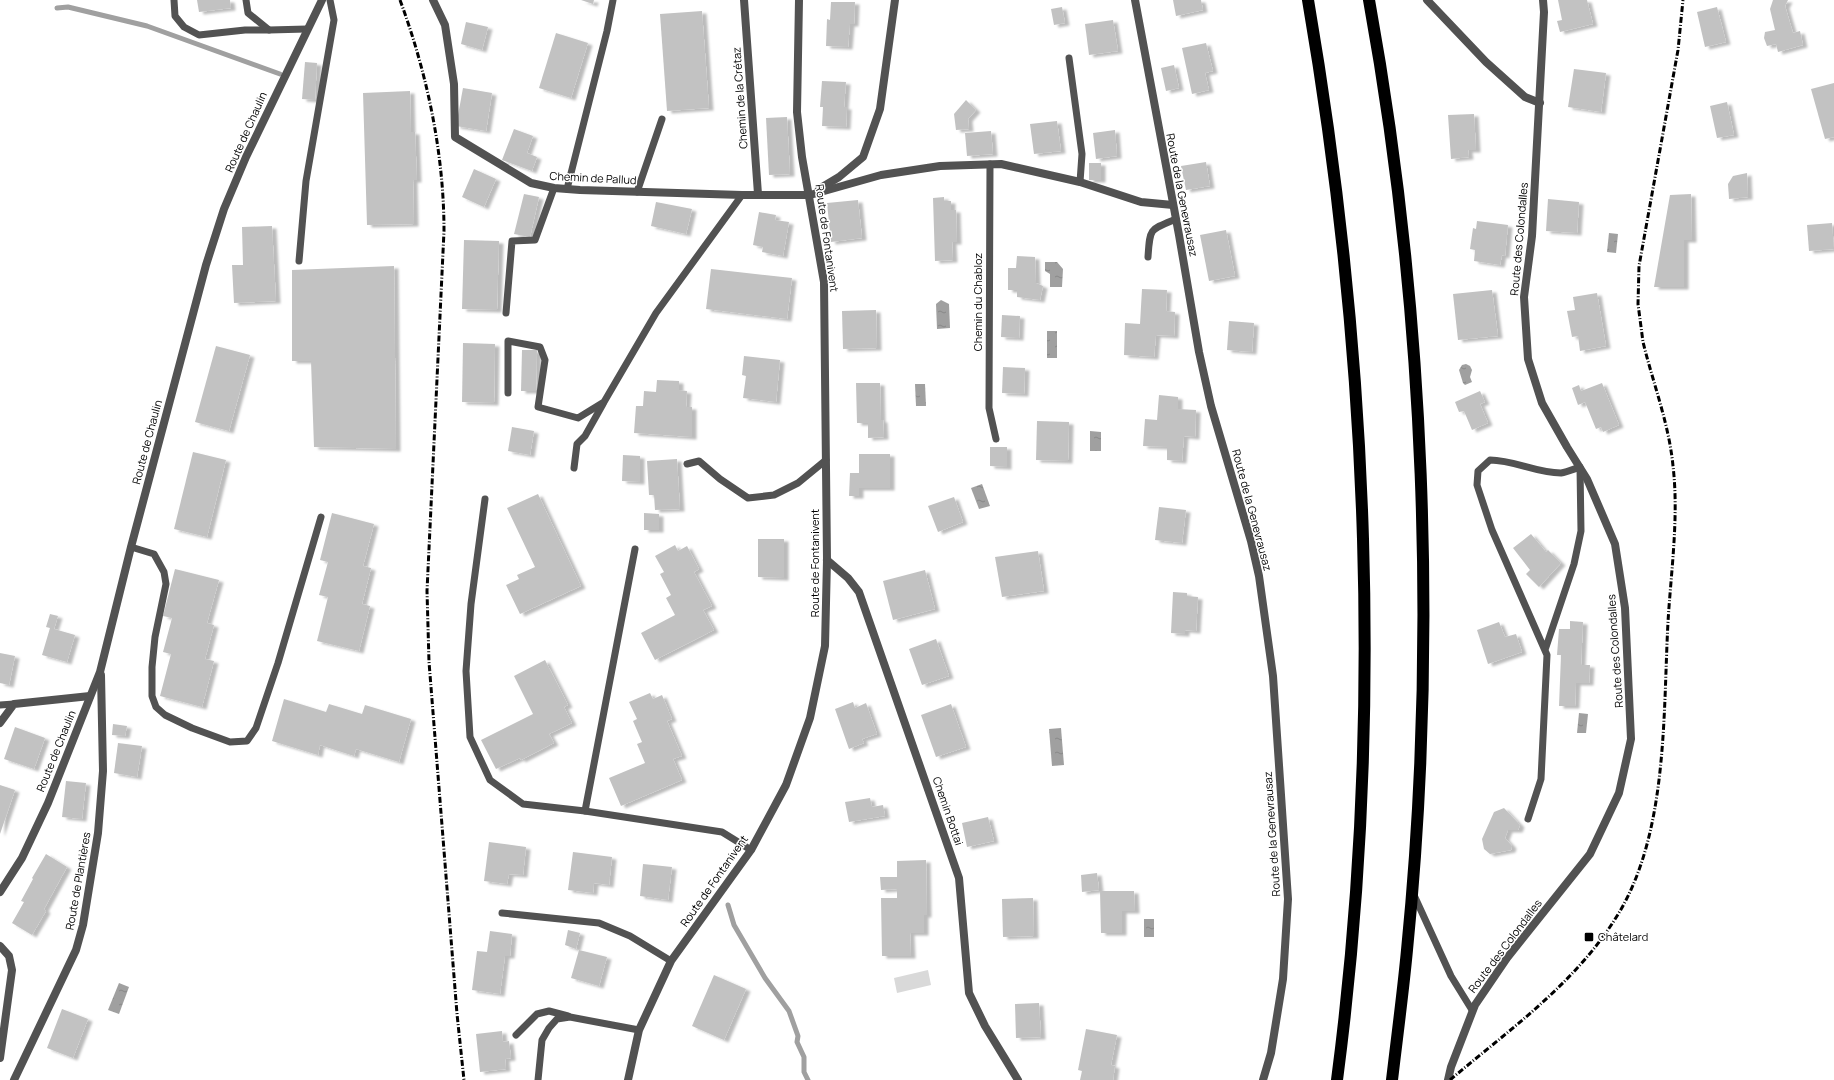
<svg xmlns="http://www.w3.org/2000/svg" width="1834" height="1080" font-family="Manrope,sans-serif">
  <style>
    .garden { fill: #d9d9d9 }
    .water { fill: url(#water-ripples) }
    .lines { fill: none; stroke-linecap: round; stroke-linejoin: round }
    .stream { stroke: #a0a0a0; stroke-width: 5 }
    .building { fill: #c2c2c2; filter: url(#shadow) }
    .service { stroke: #525252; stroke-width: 7 }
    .minor { stroke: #525252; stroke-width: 8 }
    .tertiary { stroke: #525252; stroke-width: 8 }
    .motorway { stroke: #000; stroke-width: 12 }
    .rail { stroke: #000; stroke-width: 3; stroke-dasharray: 6 2 1 2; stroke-linecap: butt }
    .poi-dot { fill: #000; stroke: #fff; stroke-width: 1.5 }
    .labels { text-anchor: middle; stroke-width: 3; stroke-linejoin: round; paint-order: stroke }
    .street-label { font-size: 11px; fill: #000; stroke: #fff }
    .poi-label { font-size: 11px; fill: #000; stroke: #fff; text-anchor: start }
  </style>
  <defs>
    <pattern id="water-ripples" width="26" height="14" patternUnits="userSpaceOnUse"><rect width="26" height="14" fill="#a0a0a0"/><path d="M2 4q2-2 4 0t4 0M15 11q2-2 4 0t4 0" fill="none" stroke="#888"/></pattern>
    <filter id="shadow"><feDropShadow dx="4.5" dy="2.5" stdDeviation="1" flood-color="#0004"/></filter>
  </defs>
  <rect width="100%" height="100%" fill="#fff"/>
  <path class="garden" d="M 928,970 L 931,985 L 897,993 L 894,978 Z"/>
  <g class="water">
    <path d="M 1609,233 L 1618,234 L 1616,253 L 1607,252 Z"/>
    <path d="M 1045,262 L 1057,262 L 1063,269 L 1062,287 L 1050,287 L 1050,274 L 1045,271 Z"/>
    <path d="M 941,300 L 949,304 L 950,328 L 937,329 L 936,304 Z"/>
    <rect x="1047" y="331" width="10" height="27"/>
    <path d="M 1466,364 L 1470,366 L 1472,370 L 1470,377 L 1472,382 L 1465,385 L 1463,383 L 1459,370 L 1462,365 Z"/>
    <path d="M 915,384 L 925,384 L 926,406 L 916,406 Z"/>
    <path d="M 1090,431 L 1101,432 L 1101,451 L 1090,451 Z"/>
    <path d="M 982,484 L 990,506 L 979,509 L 971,488 Z"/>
    <path d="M 1579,713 L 1588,714 L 1586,733 L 1577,733 Z"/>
    <path d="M 1061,728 L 1064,765 L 1052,766 L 1049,729 Z"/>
    <rect x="1144" y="919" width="10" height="18"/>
    <path d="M 119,983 L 129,987 L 119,1014 L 108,1010 Z"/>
  </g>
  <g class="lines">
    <g class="stream">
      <path d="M 57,8 L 68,7 L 147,26 L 280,74"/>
      <path d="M 728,905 L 734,925 L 765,978 L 789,1011 L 798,1036 L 797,1042 L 804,1057 L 804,1072 L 808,1080"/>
    </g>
  </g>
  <g class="building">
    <path d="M 197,0 L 230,0 L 231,8 L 199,12 Z"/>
    <path d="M 581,0 L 594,0 L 593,4 Z"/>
    <path d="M 1173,0 L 1201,0 L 1203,10 L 1176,16 Z"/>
    <path d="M 1558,0 L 1587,0 L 1593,24 L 1560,32 L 1557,21 L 1562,20 Z"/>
    <path d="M 1773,0 L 1788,0 L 1785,6 L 1793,33 L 1800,31 L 1803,45 L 1778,52 L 1776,44 L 1767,46 L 1764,38 L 1765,32 L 1775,30 L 1770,9 Z"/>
    <path d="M 831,2 L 855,2 L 854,24 L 850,24 L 848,47 L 826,46 L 827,19 L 830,20 Z"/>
    <path d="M 1062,7 L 1065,23 L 1054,25 L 1051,9 Z"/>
    <path d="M 1717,7 L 1726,42 L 1705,47 L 1697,12 Z"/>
    <path d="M 702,11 L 709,108 L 667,111 L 660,14 Z"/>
    <path d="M 1113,20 L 1118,51 L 1089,55 L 1085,24 Z"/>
    <path d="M 466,22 L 488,27 L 482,50 L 461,44 Z"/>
    <path d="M 556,33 L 588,43 L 571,98 L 539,88 Z"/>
    <path d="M 1206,43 L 1213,71 L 1205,73 L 1209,90 L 1192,94 L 1182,48 Z"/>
    <path d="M 305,62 L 317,63 L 315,100 L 302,99 Z"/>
    <path d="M 1174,65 L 1179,88 L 1166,91 L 1161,68 Z"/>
    <path d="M 1574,69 L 1606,73 L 1601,112 L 1568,107 Z"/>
    <path d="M 822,81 L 846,82 L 844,107 L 847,107 L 846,127 L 822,126 L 823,107 L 820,107 Z"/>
    <path d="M 1834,83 L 1834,137 L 1825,139 L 1811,89 Z"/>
    <path d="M 463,88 L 492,93 L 486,131 L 456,126 Z"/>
    <path d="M 410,91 L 411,132 L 415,132 L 417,180 L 413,180 L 414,224 L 367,225 L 363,93 Z"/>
    <path d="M 966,100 L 976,110 L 968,119 L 969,129 L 956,130 L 954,114 Z"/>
    <path d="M 1727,102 L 1734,135 L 1717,138 L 1710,106 Z"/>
    <path d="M 1474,114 L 1476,150 L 1468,150 L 1469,157 L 1451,159 L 1448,115 Z"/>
    <path d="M 787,117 L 790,174 L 769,175 L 766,118 Z"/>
    <path d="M 1057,121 L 1061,151 L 1034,154 L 1030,124 Z"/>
    <path d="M 514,129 L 533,136 L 527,153 L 537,157 L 532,171 L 502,160 Z"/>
    <path d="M 1115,130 L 1117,156 L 1096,159 L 1093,133 Z"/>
    <path d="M 991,131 L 993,154 L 967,156 L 965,133 Z"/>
    <path d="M 1206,162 L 1210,186 L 1186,190 L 1181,166 Z"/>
    <rect x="1089" y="163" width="12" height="17"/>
    <path d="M 474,169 L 496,179 L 484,207 L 462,197 Z"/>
    <path d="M 1747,173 L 1748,197 L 1729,199 L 1728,184 L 1733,176 Z"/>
    <path d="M 524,194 L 539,197 L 530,237 L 514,234 Z"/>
    <path d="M 1691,194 L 1692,240 L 1684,240 L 1684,287 L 1654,287 L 1670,195 Z"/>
    <path d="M 944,197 L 944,201 L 951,201 L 951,210 L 956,210 L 957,242 L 952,242 L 953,260 L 935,261 L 933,198 Z"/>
    <path d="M 1548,199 L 1579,202 L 1577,233 L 1546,231 Z"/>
    <path d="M 858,200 L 862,238 L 831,242 L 827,203 Z"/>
    <path d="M 656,202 L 692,209 L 686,234 L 651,226 Z"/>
    <path d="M 759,212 L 776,215 L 775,220 L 789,222 L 783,256 L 762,252 L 763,247 L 753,245 Z"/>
    <path d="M 1477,221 L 1508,225 L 1505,256 L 1502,255 L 1500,265 L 1474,261 L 1475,250 L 1470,249 L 1473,228 L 1476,229 Z"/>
    <path d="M 1832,223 L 1834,249 L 1809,251 L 1807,225 Z"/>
    <path d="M 272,226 L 276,301 L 234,303 L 232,265 L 243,265 L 242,227 Z"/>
    <path d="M 1226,230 L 1235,276 L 1209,281 L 1200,235 Z"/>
    <path d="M 464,240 L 499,241 L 497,310 L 462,309 Z"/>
    <path d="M 1017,256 L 1035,257 L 1036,283 L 1043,286 L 1040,300 L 1017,297 L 1017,290 L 1008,290 L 1008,268 L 1016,268 Z"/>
    <path d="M 394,266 L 396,449 L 314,447 L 311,361 L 292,361 L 292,270 Z"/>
    <path d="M 711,269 L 792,278 L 787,319 L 706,309 Z"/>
    <path d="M 1142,289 L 1167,290 L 1166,311 L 1175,312 L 1174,336 L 1156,335 L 1154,357 L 1124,355 L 1125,323 L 1140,324 Z"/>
    <path d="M 1492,290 L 1498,336 L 1458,340 L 1453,294 Z"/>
    <path d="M 1597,293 L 1606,346 L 1580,351 L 1578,336 L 1572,337 L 1567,311 L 1575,310 L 1573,297 Z"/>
    <path d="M 876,310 L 877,348 L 843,349 L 842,311 Z"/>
    <path d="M 1002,315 L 1020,316 L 1019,338 L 1001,337 Z"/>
    <path d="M 1229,321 L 1254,323 L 1252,352 L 1227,350 Z"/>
    <path d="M 463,343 L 495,344 L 494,403 L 462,402 Z"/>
    <path d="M 216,346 L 250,355 L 229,431 L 195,422 Z"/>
    <path d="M 522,350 L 537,350 L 536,391 L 521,391 Z"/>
    <path d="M 744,356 L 780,360 L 776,402 L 743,398 L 746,376 L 742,375 Z"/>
    <path d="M 1003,367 L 1025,368 L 1024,394 L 1002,393 Z"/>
    <path d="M 657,380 L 679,381 L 679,390 L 687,391 L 686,407 L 692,407 L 692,437 L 634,433 L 636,406 L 643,406 L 644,391 L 656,392 Z"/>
    <path d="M 856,383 L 880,383 L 881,420 L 883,420 L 884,437 L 868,438 L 868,423 L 857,423 Z"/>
    <path d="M 1602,383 L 1619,425 L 1603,432 L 1601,427 L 1596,429 L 1585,402 L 1578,405 L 1572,388 L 1579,385 L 1581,391 Z"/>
    <path d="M 1480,391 L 1485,402 L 1480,404 L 1488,423 L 1472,430 L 1464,411 L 1459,412 L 1455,402 Z"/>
    <path d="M 1159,395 L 1178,397 L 1178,409 L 1196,410 L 1195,437 L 1184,436 L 1182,461 L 1167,460 L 1167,447 L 1143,446 L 1145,419 L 1157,420 Z"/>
    <path d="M 1037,421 L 1069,422 L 1068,461 L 1036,460 Z"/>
    <path d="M 512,427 L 534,431 L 530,455 L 508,451 Z"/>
    <path d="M 990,447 L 1007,447 L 1007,467 L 990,466 Z"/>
    <path d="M 193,452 L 226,460 L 207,537 L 174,529 Z"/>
    <path d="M 859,454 L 890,454 L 890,488 L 859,488 L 859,496 L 849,496 L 850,473 L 859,473 Z"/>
    <path d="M 623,455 L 640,456 L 640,482 L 622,481 Z"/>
    <path d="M 677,459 L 680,509 L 655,510 L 654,495 L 649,495 L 647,461 Z"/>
    <path d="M 538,494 L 581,586 L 520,614 L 506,585 L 519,579 L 517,575 L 535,567 L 507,508 Z"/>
    <path d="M 954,497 L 963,522 L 938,532 L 928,506 Z"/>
    <path d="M 1159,507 L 1186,510 L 1182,543 L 1155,540 Z"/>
    <path d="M 332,513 L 374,524 L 363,566 L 371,568 L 362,604 L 370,606 L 359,651 L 317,641 L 328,597 L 319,595 L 328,562 L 320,560 Z"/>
    <path d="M 644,513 L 659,514 L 659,530 L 644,530 Z"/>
    <path d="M 1531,534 L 1546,552 L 1548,550 L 1561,563 L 1539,587 L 1526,574 L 1530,570 L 1513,548 Z"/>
    <path d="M 758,539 L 784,539 L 784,578 L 758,577 Z"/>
    <path d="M 675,545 L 678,551 L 687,546 L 699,569 L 694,572 L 712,606 L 703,610 L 714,630 L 655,660 L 641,633 L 675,615 L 666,598 L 671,595 L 660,574 L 664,572 L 655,556 Z"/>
    <path d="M 1038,551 L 1044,591 L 1002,597 L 995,557 Z"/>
    <path d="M 175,569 L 219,580 L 207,623 L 214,625 L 205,659 L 214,661 L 202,707 L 160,696 L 171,654 L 163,652 L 172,618 L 163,616 Z"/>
    <path d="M 925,570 L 935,609 L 893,620 L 883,581 Z"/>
    <path d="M 1173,592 L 1187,593 L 1187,596 L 1198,597 L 1196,631 L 1185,630 L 1185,634 L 1171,633 Z"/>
    <path d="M 50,614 L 58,616 L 54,629 L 75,635 L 67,662 L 42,655 L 50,628 L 46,627 Z"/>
    <path d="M 1570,621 L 1583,622 L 1581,665 L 1590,665 L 1589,683 L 1576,683 L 1575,706 L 1559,706 L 1561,655 L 1557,655 L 1559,629 L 1570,629 Z"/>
    <path d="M 1499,622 L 1505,637 L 1516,634 L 1522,652 L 1488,664 L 1477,630 Z"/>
    <path d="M 936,639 L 949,676 L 922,685 L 909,649 Z"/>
    <path d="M 0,653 L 15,656 L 9,685 L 0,683 Z"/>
    <path d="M 545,660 L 568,705 L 564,707 L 572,723 L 549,734 L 554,743 L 521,760 L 520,758 L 496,769 L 481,740 L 533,714 L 514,676 Z"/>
    <path d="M 650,693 L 653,699 L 662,695 L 672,719 L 667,721 L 682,756 L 673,759 L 682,780 L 621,806 L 609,778 L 645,763 L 637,744 L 642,742 L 633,721 L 637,719 L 629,702 Z"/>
    <path d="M 284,699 L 326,712 L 329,704 L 362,714 L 365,705 L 411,719 L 399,762 L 356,749 L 354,756 L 320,745 L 318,755 L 272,741 Z"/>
    <path d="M 853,702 L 855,708 L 866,703 L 877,734 L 862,739 L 864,743 L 849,749 L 835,709 Z"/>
    <path d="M 951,704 L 966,747 L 936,757 L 921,715 Z"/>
    <path d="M 113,724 L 127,726 L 125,736 L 112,735 Z"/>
    <path d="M 15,727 L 45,738 L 34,769 L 4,759 Z"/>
    <path d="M 118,743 L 142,746 L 137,777 L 114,773 Z"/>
    <path d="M 66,781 L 86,783 L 82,819 L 62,817 Z"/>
    <path d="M 0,785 L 15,790 L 0,834 Z"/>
    <path d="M 870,798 L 872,807 L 883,805 L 885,816 L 849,822 L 845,802 Z"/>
    <path d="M 1504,808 L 1520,825 L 1518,830 L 1508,830 L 1505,838 L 1512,846 L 1511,850 L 1490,854 L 1484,849 L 1482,839 L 1494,812 Z"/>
    <path d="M 988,817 L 994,841 L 967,847 L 962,823 Z"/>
    <path d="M 489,842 L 526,847 L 523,875 L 509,874 L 507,884 L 484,881 Z"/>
    <path d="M 573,852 L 612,857 L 609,885 L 594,883 L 593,893 L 568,890 Z"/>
    <path d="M 46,854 L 67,867 L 44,909 L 46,911 L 32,935 L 12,923 L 24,902 L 21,901 L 33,879 L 32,878 Z"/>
    <path d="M 926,860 L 927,915 L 924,915 L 924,933 L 910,933 L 911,956 L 882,956 L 881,898 L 897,898 L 897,889 L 881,890 L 880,877 L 897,877 L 897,861 Z"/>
    <path d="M 643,864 L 672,867 L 668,900 L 640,896 Z"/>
    <path d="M 1097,873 L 1099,890 L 1082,892 L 1081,875 Z"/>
    <path d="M 1100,891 L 1134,891 L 1135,911 L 1122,911 L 1122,933 L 1101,933 Z"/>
    <path d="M 1033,898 L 1034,936 L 1003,937 L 1002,899 Z"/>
    <path d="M 568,930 L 580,933 L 576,949 L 565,945 Z"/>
    <path d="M 490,931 L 512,934 L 510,956 L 505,956 L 500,994 L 472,990 L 477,951 L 487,952 Z"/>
    <path d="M 579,950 L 607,957 L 599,986 L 571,978 Z"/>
    <path d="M 714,975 L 746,989 L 724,1040 L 692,1026 Z"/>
    <path d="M 1039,1003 L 1041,1037 L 1016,1038 L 1015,1004 Z"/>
    <path d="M 62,1009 L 88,1019 L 73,1058 L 47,1048 Z"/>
    <path d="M 1086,1029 L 1117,1035 L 1111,1065 L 1115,1066 L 1113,1080 L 1080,1080 L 1082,1071 L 1078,1070 Z"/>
    <path d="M 502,1031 L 503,1042 L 509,1041 L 511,1058 L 505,1059 L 506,1069 L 480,1072 L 476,1034 Z"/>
  </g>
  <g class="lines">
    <g class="service">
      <path d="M 174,0 L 175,16 L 184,27 L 199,35 L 245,30 L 269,30"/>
      <path d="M 246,0 L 248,13 L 269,30 L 307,29"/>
      <path d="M 1069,58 L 1082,154 L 1080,182"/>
      <path d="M 990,164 L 989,408 L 996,439"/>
      <path d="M 567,189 L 607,31 L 613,0"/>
      <path d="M 637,192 L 662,119"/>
      <path d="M 1148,257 C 1150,228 1149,230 1176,219"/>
      <path d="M 299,261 L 306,181 L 334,20 L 330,0"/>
      <path d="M 506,313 L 512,241 L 535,240 L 554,188"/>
      <path d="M 508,393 L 508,341 L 540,347 L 545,360 L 538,407 L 578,418 L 604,402 L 656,313 L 742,195"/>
      <path d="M 687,464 L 699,461 L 720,479 L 748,498 L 774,495 L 798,483 L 826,460"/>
      <path d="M 574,468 L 577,444 L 585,436 L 603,404"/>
      <path d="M 485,499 L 471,604 L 466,671 L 470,737 L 490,780 L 523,804 L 585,811 L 722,832 L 751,850"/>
      <path d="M 131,547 L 154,554 L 164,572 L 166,584 L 155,637 L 152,667 L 152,696 L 156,707 L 165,715 L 192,728 L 230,742 L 247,741 L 256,728 L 278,663 L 321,517"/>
      <path d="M 0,705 L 14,704"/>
      <path d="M 585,811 L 635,549"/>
      <path d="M 1528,819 L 1541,779 L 1547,655 L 1492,530 L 1477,485 L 1478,471 L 1490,460 C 1514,460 1536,473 1561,473 C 1567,472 1574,469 1580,467 L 1581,531 L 1574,564 L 1545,650"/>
      <path d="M 1413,893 L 1451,976 L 1472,1010"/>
      <path d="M 502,913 L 599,923 L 630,936 L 671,961"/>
      <path d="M 516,1035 L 537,1014 L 549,1011 L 568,1016"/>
      <path d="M 538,1080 L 542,1040 L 549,1028 L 557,1019 L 570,1017 L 639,1030"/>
    </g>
    <g class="minor">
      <path d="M 433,0 L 445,25 L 454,84 L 455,137 L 531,183 L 554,188 L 580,190 L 742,195 L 810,195 L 881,175 L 940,166 L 1001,164 L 1080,182 L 1141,202 L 1173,205"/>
      <path d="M 744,0 L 758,194"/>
      <path d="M 1135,0 L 1179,235 L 1199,352 L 1211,406 L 1251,541 L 1259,576 L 1273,676 L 1288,899 L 1283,979 L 1271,1053 L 1263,1080"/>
      <path d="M 1427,0 L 1486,62 L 1525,97 L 1540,103"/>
      <path d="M 819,189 L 839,177 L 863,157 L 880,109 L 895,0"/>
      <path d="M 827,560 L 848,578 L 859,592 L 959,878 L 969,993 L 985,1026 L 1018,1080"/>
      <path d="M 0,723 L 14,704 L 90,696"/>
      <path d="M 0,892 L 22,858 L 48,803 L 100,672 L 131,547 L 206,265 L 224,209 L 246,157 L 322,0"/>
      <path d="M 14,1080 L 76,950 L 83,925 L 98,833 L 103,771 L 101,675"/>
    </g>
    <g class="tertiary">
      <path d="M 0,946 L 9,956 L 12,970 L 0,1058"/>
      <path d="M 628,1080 L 639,1030 L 671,961 L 751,850 L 786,785 L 810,718 L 825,646 L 827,560 L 824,282 L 802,157 L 797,112 L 799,0"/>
      <path d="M 1448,1080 L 1451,1067 L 1475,1005 L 1507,958 L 1590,854 L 1619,793 L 1631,739 L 1625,608 L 1615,544 L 1587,479 L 1567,447 L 1542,403 L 1528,359 L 1524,297 L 1532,236 L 1544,12 L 1543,0"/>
    </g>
    <g class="motorway">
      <path d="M 1308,0 C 1369,355 1384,722 1337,1080"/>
      <path d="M 1369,0 C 1425,308 1438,638 1407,950 C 1403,993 1397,1037 1392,1080"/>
    </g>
    <g class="rail">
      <path d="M 400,0 C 427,73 444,153 444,231 L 427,591 L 429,662 L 457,1014 L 464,1080"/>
      <path d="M 1450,1080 C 1509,1030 1576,983 1617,916 C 1668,834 1663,716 1668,622 C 1671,571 1679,517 1673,466 C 1669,424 1653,383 1643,342 L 1638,304 L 1639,266 L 1678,50 L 1683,0"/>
    </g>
  </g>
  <rect class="poi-dot" x="1584" y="932" width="10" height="10" rx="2"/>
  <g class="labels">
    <g class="street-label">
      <text transform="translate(740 98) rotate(-94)" y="4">Chemin de la Crétaz</text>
      <text transform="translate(246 132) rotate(-66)" y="4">Route de Chaulin</text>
      <text transform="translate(593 178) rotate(3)" y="4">Chemin de Pallud</text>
      <text transform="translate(1182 195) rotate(79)" y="4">Route de la Genevrausaz</text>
      <text transform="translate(827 238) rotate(82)" y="4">Route de Fontanivent</text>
      <text transform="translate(1519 239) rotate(-85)" y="4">Route des Colondalles</text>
      <text transform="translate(978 302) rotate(-90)" y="4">Chemin du Chabloz</text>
      <text transform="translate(147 442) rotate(-75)" y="4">Route de Chaulin</text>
      <text transform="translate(1252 510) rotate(75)" y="4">Route de la Genevrausaz</text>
      <text transform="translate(815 563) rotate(-90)" y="4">Route de Fontanivent</text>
      <text transform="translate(1615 651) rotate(-94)" y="4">Route des Colondalles</text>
      <text transform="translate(56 751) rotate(-68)" y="4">Route de Chaulin</text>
      <text transform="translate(948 811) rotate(71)" y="4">Chemin Bottai</text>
      <text transform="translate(1272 834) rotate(-94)" y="4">Route de la Genevrausaz</text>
      <text transform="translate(78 881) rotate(-80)" y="4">Route de Plantières</text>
      <text transform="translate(714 881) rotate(-55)" y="4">Route de Fontanivent</text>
      <text transform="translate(1505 946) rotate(-53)" y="4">Route des Colondalles</text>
    </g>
    <g class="poi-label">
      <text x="1598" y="941">Châtelard</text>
    </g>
  </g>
</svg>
